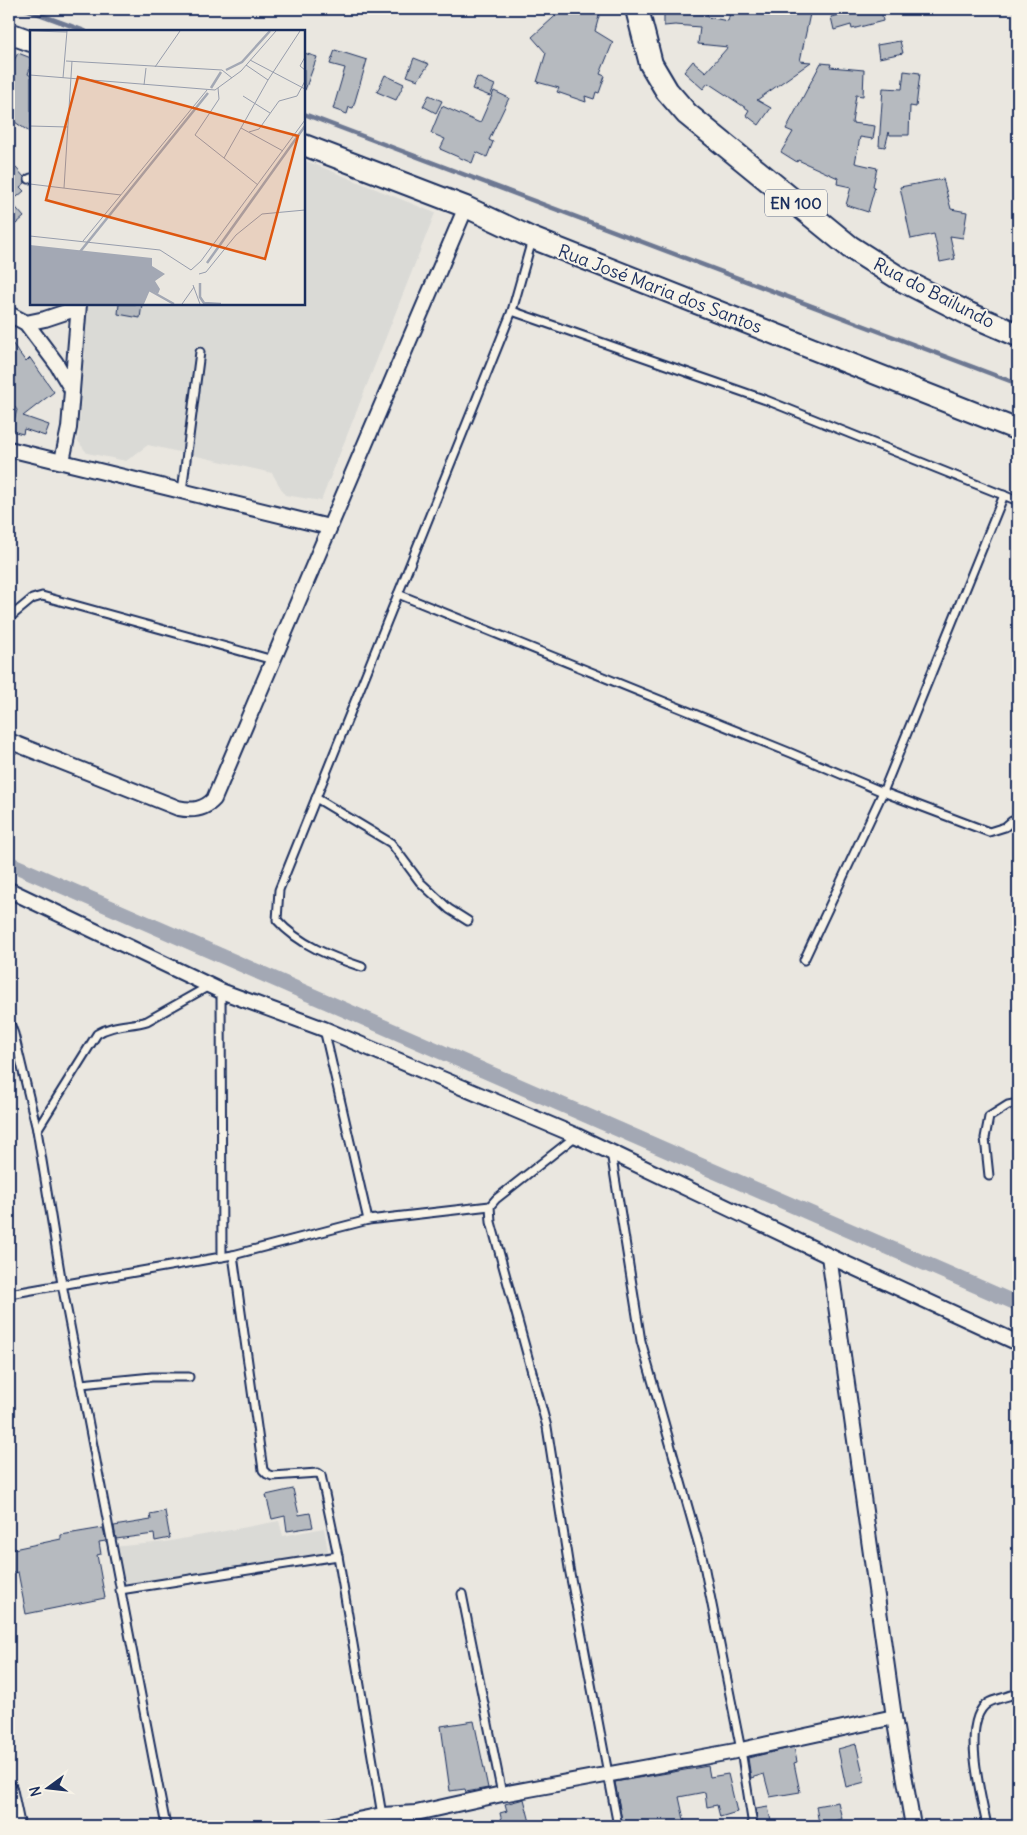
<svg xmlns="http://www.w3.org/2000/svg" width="1027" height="1835" font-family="Delius,sans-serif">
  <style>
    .built { fill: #dadad6 }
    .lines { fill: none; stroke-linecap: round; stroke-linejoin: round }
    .stream { stroke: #6d7892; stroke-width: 4.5 }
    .canal { stroke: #a3a8b4; stroke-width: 15 }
    .building { fill: #b6babf; stroke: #1b2f5e }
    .lane-casing { stroke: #1b2f5e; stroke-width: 11 }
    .street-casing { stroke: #1b2f5e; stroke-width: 18 }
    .secondary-casing { stroke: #1b2f5e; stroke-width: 24 }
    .primary-casing { stroke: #1b2f5e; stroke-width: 26 }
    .lane { stroke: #f7f3e8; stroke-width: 7 }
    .street { stroke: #f7f3e8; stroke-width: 14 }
    .secondary { stroke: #f7f3e8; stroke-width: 20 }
    .primary { stroke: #f7f3e8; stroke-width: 22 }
    .labels { text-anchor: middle; stroke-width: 4; stroke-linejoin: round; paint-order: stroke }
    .shield { fill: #f7f3e8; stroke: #5d6a87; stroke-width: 1 }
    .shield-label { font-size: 16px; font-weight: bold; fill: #1b2f5e }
    .street-label { font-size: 18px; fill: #1b2f5e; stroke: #f7f3e8 }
    .inset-river { fill: none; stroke: #a3a8b4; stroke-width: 2.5 }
    .inset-road { fill: none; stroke: #979dac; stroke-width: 1 }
    .view { fill: #de5710; fill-opacity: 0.15; stroke: #de5710; stroke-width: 2.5 }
    .inset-edge { fill: none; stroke: #1b2f5e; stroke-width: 2.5 }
  </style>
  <rect width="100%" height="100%" fill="#eae7e0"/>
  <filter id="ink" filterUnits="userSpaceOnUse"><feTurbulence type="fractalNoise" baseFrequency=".02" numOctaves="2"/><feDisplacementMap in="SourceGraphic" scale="10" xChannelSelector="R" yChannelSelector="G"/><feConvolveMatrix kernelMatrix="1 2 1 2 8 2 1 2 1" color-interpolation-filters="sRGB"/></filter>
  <g filter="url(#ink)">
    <g class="built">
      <path d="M 304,160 L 435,213 L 321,501 L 285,495 L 272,473 L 148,445 L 126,461 L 87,453 L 78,441 L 88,304 L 304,304 Z"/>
      <path d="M 279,1521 L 283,1536 L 324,1528 L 329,1557 L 120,1590 L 112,1547 L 165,1542 Z"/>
    </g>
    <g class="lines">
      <g class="stream">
        <path d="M 25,9 L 85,31"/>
        <path d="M 304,114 L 1018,384"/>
      </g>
      <path class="canal" d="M 9,863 L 1018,1304"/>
    </g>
    <g class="building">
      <path d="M 563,9 L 601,9 L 595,31 L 613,42 L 600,74 L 605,76 L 599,93 L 596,92 L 594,99 L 585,96 L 586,102 L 557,92 L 559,88 L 537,82 L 546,53 L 532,37 Z"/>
      <path d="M 664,9 L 708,9 L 707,17 L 728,21 L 731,9 L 811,9 L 800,61 L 811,62 L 757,100 L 771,108 L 759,125 L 746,115 L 749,110 L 708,83 L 703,89 L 684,72 L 693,61 L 706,72 L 728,47 L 698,44 L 700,27 L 675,25 L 664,26 Z"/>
      <path d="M 865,9 L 881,9 L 883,21 L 852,29 L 851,25 L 834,30 L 831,17 Z"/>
      <path d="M 900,41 L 903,53 L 879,58 L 877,45 Z"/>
      <path d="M 335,50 L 367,60 L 353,108 L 349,107 L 347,114 L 333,109 L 345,68 L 330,64 Z"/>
      <path d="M 18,53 L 31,58 L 31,66 L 28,74 L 31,76 L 31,133 L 9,118 L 9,69 Z"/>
      <path d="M 304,53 L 317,57 L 305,90 L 304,89 Z"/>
      <path d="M 414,58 L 429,64 L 418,80 L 407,76 Z"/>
      <path d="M 821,63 L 831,64 L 830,67 L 864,70 L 863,96 L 856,95 L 852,123 L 875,126 L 873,139 L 860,137 L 855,163 L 877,168 L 873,186 L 875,187 L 868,212 L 846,205 L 851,187 L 837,184 L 838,178 L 798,160 L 797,162 L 781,152 L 793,132 L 786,129 Z"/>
      <path d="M 904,71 L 920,73 L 916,107 L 910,106 L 909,135 L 890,135 L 889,132 L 885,147 L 879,146 L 883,88 L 902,89 Z"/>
      <path d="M 385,75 L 404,84 L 396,100 L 377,92 Z"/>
      <path d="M 477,77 L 495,85 L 490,96 L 472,89 Z"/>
      <path d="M 494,91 L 509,98 L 489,140 L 493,142 L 487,157 L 476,152 L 472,163 L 440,149 L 445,139 L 431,133 L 442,106 L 480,123 Z"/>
      <path d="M 429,95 L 442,101 L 436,113 L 423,106 Z"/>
      <path d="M 9,160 L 24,177 L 25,183 L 20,187 L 24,191 L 11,202 L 24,217 L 9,230 Z"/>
      <path d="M 943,179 L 951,209 L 967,212 L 963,238 L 950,236 L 955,259 L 940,262 L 934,234 L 911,239 L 900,187 Z"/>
      <path d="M 119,304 L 142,304 L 140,318 L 118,314 Z"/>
      <path d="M 9,339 L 26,362 L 30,358 L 54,392 L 23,416 L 49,425 L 45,436 L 24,429 L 23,434 L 11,431 L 17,410 L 9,399 Z"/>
      <path d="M 293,1489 L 299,1515 L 310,1513 L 313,1527 L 287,1531 L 285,1516 L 272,1519 L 266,1495 Z"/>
      <path d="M 165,1511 L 170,1538 L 155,1541 L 154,1534 L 116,1539 L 114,1526 L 151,1520 L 150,1514 Z"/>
      <path d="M 103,1528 L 106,1541 L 99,1542 L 101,1554 L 97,1555 L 105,1598 L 26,1614 L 18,1572 L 9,1574 L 9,1550 L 61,1539 L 61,1535 Z"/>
      <path d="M 474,1721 L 488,1788 L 466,1792 L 465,1789 L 450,1791 L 441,1726 Z"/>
      <path d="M 856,1744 L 865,1782 L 846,1787 L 838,1749 Z"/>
      <path d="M 794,1747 L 797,1762 L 794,1763 L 800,1792 L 770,1797 L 764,1774 L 751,1778 L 748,1758 Z"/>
      <path d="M 708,1766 L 710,1777 L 728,1774 L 737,1812 L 720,1817 L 717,1805 L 707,1807 L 705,1792 L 679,1797 L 685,1824 L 676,1826 L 623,1826 L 615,1782 Z"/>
      <path d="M 524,1799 L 531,1826 L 503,1826 L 500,1813 L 507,1811 L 505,1804 Z"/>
      <path d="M 838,1802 L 842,1819 L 819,1824 L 816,1806 Z"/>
      <path d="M 768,1807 L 772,1826 L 758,1826 L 756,1809 Z"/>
    </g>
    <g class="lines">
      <defs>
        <g id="lane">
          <path d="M 29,179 L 31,178"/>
          <path d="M 512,311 L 766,400 L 1018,501"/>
          <path d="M 182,491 L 200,352"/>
          <path d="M 398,594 L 791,753 L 883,792 L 989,832 L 1005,827 L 1012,821 L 1018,820"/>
          <path d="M 9,618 L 32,599 L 42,596 L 273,660"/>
          <path d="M 316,798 L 391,843 L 420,882 L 449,909 L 468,921"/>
          <path d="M 804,960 L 883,792 L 1004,495"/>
          <path d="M 362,967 C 332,957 299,945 277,920 L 279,890 L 512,311 L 532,240"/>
          <path d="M 221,991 L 222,1257"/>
          <path d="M 9,1025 L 11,1026 L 14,1034 L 37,1130"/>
          <path d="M 324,1029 L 368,1220"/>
          <path d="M 576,1136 L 496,1199 L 490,1206 L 491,1222 L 547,1427 L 569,1568 L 618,1826"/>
          <path d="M 611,1152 L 641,1341 L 703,1560 L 741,1750 L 753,1826"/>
          <path d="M 989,1176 L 985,1138 L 989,1117 L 1008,1105 L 1018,1103"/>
          <path d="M 233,1255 L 263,1470 L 267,1474 L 272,1476 L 318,1473 L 321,1475 L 338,1556"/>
          <path d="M 9,1294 L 233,1255 L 368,1220 L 490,1206"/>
          <path d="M 81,1384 L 152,1377 L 189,1377"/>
          <path d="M 120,1590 L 338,1556 L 382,1815"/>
          <path d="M 462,1594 L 502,1794"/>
          <path d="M 166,1826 L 62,1284 L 37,1130 L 97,1034 C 112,1024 131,1026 147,1021 L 209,986"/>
          <path d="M 987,1826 C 982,1799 960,1720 988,1703 C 994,1699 1004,1698 1011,1695"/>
        </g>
        <g id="street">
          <path d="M 9,314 L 26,323 L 56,363 L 72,390"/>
          <path d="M 26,323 L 45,319 L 78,308"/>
          <path d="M 9,449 L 329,527"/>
          <path d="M 62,461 L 69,428 L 79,304"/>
          <path d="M 9,741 L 178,808 C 192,811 204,810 214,799 L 466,207"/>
          <path d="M 9,890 L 221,991 L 324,1029 L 577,1136 L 829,1256 L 1018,1343"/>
          <path d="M 829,1256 L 894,1717 L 913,1826"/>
          <path d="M 9,1788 L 17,1826"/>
          <path d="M 328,1826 L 382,1815 L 416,1813 L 502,1794 L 741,1750 L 894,1717"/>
        </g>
        <g id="secondary">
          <path d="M 9,33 L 31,41"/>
          <path d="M 304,145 L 466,207 L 532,238 L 1018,430"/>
        </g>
        <path id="primary" d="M 637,9 L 651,64 L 667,91 L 687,114 L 850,247 L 902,280 L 969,314 L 1018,335"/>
      </defs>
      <use href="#lane" class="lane-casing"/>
      <use href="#street" class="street-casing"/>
      <use href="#secondary" class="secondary-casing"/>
      <use href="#primary" class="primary-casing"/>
      <use href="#lane" class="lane"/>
      <use href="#street" class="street"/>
      <use href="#secondary" class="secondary"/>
      <use href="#primary" class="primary"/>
    </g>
  </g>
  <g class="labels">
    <rect class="shield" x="765" y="189.5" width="62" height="27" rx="4"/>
    <g class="shield-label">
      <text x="796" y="209">EN 100</text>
    </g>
    <g class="street-label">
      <text transform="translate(660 289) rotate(21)" y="6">Rua José Maria dos Santos</text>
      <text transform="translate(934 293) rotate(27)" y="6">Rua do Bailundo</text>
    </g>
  </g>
  <g transform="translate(30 30)">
    <rect width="275" height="275" fill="#eae7e0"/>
    <path d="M 0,215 L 122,228 L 122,236 L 135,244 L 125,251 L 130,259 L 128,264 L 120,260 L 114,274 L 0,274 Z" fill="#a3a8b4"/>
    <path class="inset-river" d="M 196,40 L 212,32 L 240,1M 181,58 L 191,42M 49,223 L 178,63M 177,233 L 275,96M 170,253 L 170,267 L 174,273 L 191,274M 119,260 L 144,274"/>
    <path class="inset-road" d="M 0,1 L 37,2M 275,27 L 270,36 L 275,40M 0,29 L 0,45M 220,30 L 275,59M 36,31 L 192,40 L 202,48M 216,35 L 238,50M 125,37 L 150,1M 0,45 L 185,60 L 211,41 L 246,1M 33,48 L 37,1M 114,55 L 116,38M 188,58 L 189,69 L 165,105 L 228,155M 213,66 L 240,83M 0,96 L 38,97M 211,98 L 253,121M 219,102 L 229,99 L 249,71 L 267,66 L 275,51M 194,128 L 238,50 L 270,1M 0,154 L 91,165M 34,158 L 42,31M 0,206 L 130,220 L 161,240M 53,211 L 177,60M 161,240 L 171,231 L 275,90M 169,244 L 176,242 L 206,205 L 232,184 L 275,180M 163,255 L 170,274M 152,274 L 164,257"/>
    <path class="view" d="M 48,47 L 268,106 L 235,229 L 16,170 Z"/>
    <rect width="275" height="275" class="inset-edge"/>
  </g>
  <rect width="1027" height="1835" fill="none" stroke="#f7f3e8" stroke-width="30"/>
  <rect x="15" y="15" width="997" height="1805" fill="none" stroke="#1b2f5e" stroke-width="2" filter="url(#ink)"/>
  <g transform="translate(48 1788) rotate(255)" stroke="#f7f3e8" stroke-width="4" paint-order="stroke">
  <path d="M0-4L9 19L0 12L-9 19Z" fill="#1b2f5e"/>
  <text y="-8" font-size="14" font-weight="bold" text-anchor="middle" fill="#1b2f5e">N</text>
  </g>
</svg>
